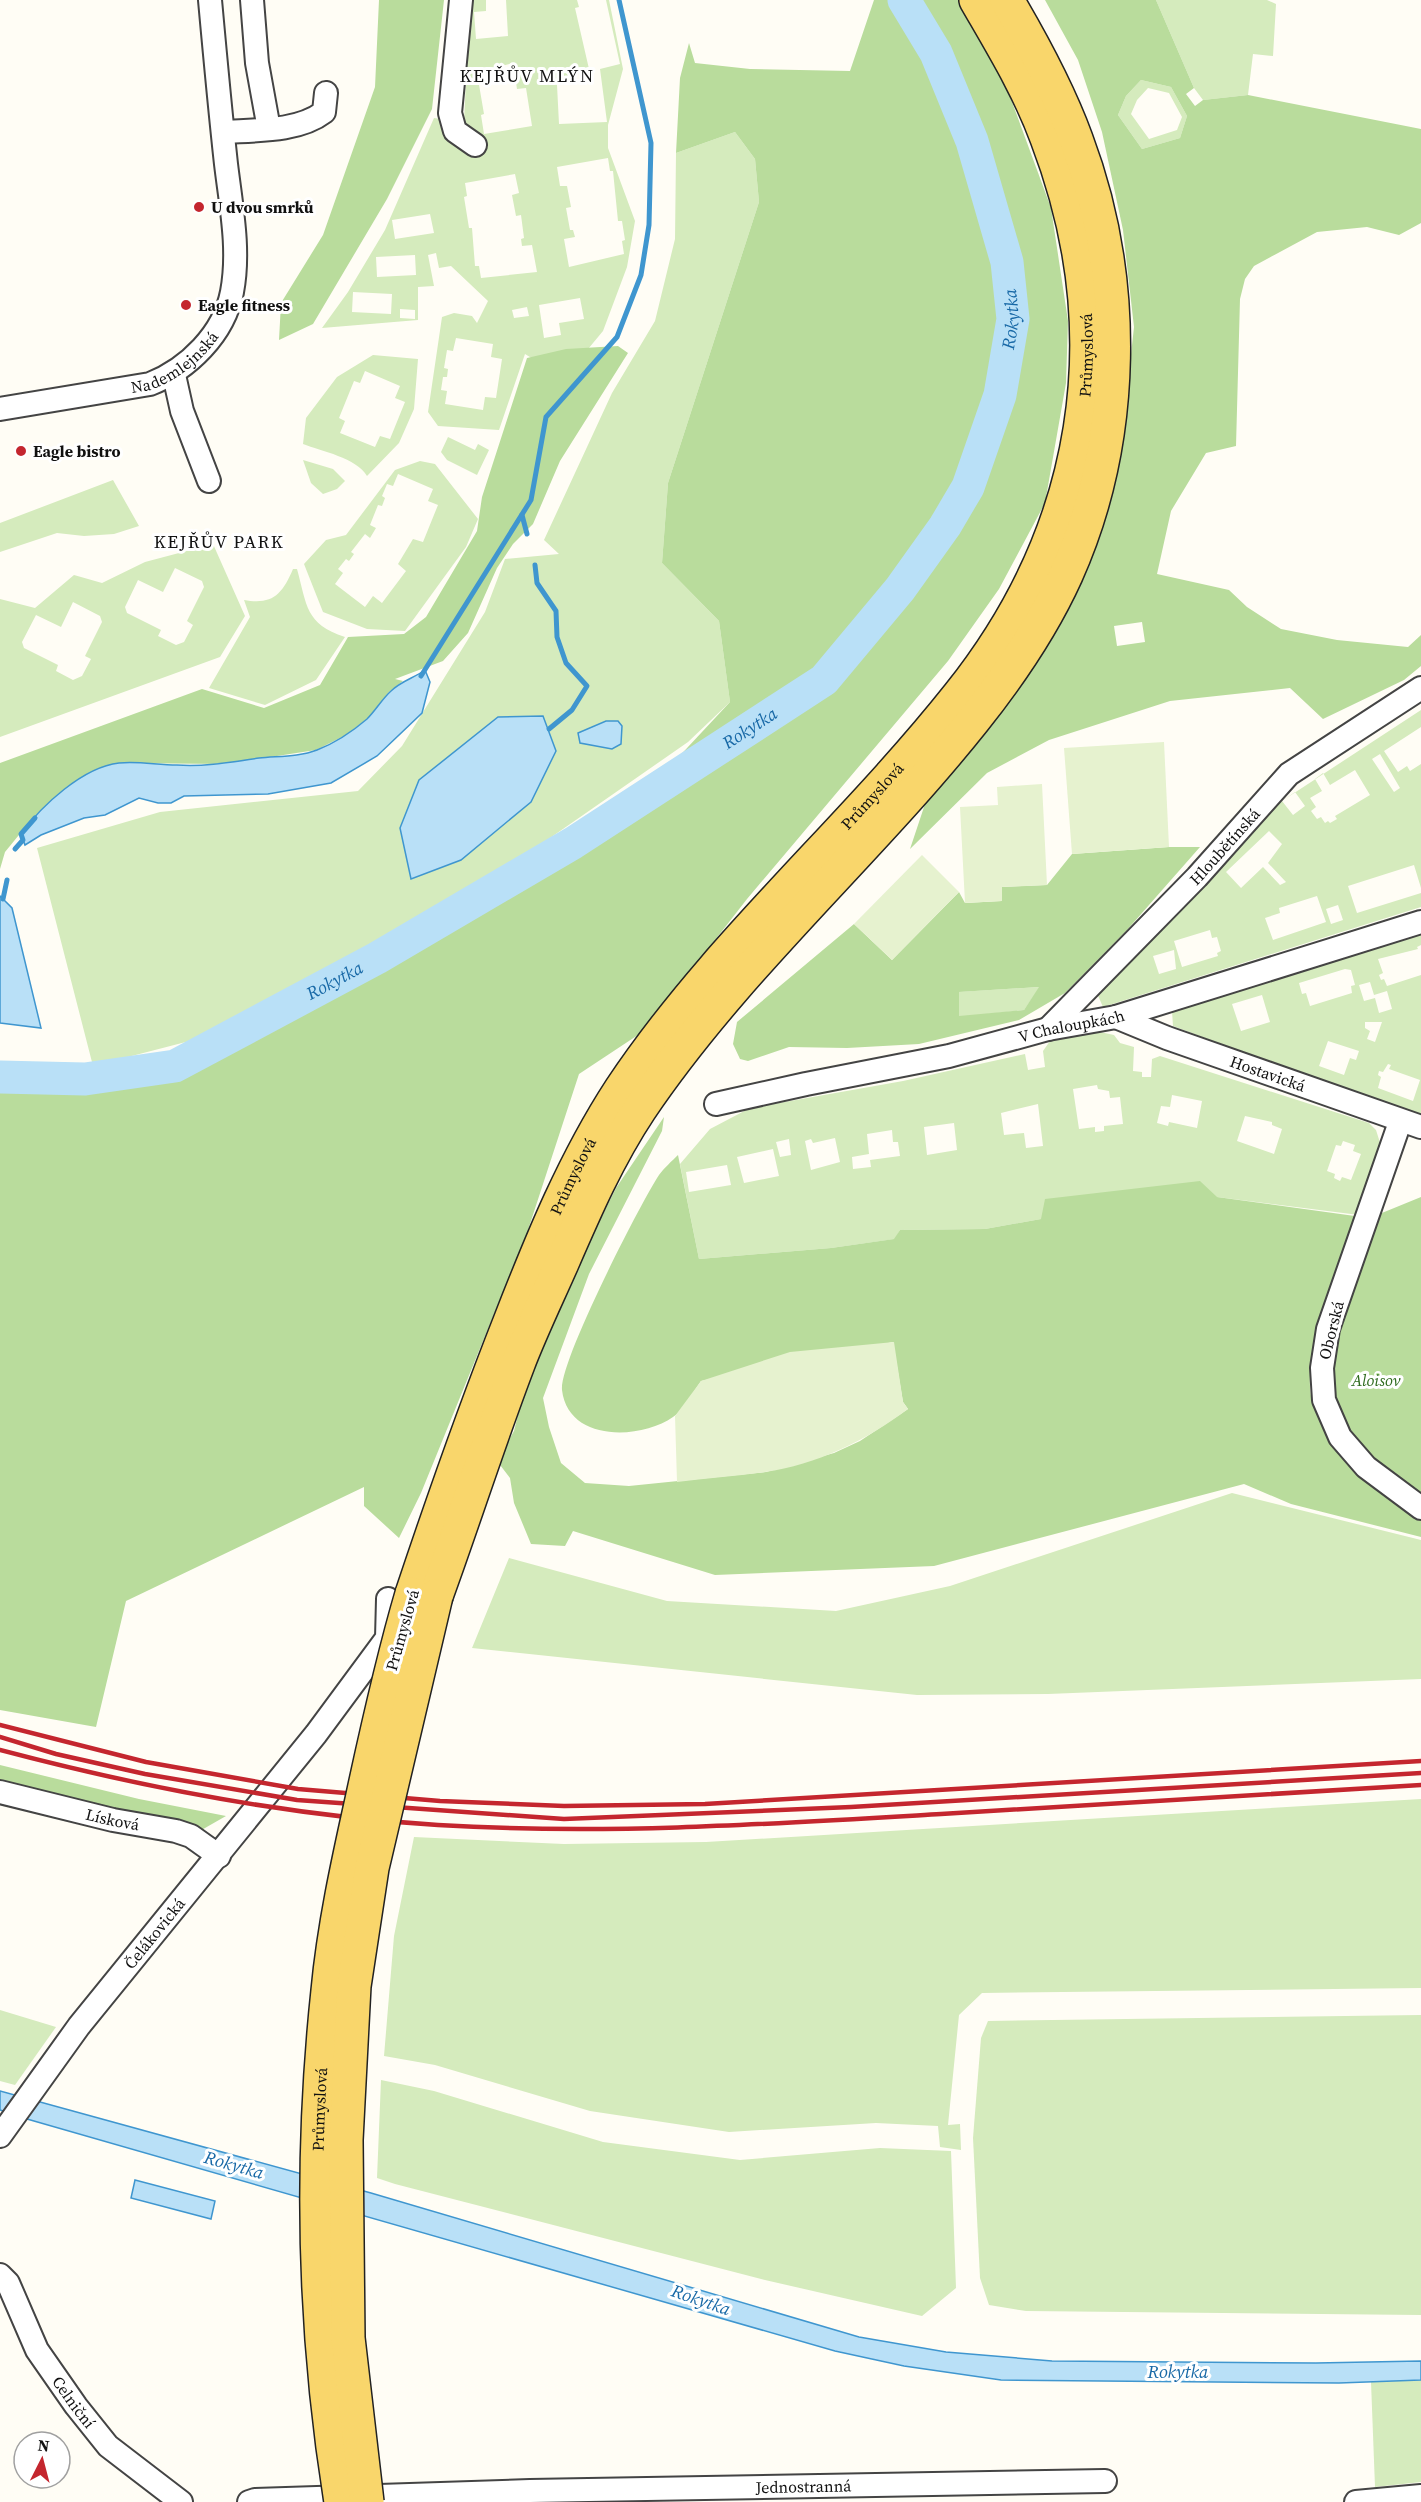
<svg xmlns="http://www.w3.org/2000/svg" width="1421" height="2502" font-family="'Source Serif 4',serif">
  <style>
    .green { fill: #d5ebbd; fill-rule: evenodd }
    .forest { fill: #b9dc9c; fill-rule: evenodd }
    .pitch { fill: #e6f2cf }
    .water { fill: #b9e0f7; stroke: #3f96cf; stroke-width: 1.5 }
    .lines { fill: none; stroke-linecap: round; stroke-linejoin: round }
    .stream { stroke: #3f96cf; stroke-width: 5 }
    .river { stroke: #b9e0f7; stroke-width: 33 }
    .minor-casing { stroke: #444; stroke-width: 26 }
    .primary-casing { stroke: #222; stroke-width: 36 }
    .minor { stroke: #fff; stroke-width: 22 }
    .primary { stroke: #f9d66b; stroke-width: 33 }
    .rail { stroke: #c4262e; stroke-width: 4.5 }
    .primary-bridge-casing { stroke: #222; stroke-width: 36; stroke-linecap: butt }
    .primary-bridge { stroke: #f9d66b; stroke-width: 33 }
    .poi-dot { fill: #c4262e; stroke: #fff; stroke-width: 2 }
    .labels { text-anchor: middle; stroke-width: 6; stroke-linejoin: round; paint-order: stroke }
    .poi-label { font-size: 16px; font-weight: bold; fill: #111; stroke: #fff; text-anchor: start }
    .street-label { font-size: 16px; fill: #111; stroke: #fff }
    .park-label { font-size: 16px; font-style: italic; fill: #2f6b1f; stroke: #fff }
    .neighbourhood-label { font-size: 18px; letter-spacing: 1.5px; fill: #111; stroke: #fff }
    .water-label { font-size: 18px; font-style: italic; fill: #1768a6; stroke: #fff }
  </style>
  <rect width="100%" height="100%" fill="#fffdf5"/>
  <g class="green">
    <path d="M 452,0 L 486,0 L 486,11 L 474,12 L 476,39 L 508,36 L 506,0 L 577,0 L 579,7 L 575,8 L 589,69 L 577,69 L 577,76 L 566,76 L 566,84 L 557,85 L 559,124 L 607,122 L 600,69 L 620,64 L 606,0 L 609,0 L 623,69 L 608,125 L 608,148 L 635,221 L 627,267 L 603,331 L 564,378 L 525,354 L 499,430 L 438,426 L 428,412 L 442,317 L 454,313 L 472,316 L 477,323 L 488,301 L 451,266 L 439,268 L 436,253 L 428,255 L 434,286 L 418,287 L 418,320 L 322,328 L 348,292 L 385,230 L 434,118 L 464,122 L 467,59 L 447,54 ZM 513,63 L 517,89 L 526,88 L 532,126 L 484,134 L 481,115 L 484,114 L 477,73 ZM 608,158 L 610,171 L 613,171 L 618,221 L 622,221 L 625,240 L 622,241 L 624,254 L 569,267 L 564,239 L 575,237 L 573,230 L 570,230 L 566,208 L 571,207 L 567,186 L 560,186 L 557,167 ZM 515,174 L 519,193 L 512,195 L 516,216 L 521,215 L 524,238 L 521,239 L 522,246 L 532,245 L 537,272 L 481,278 L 479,266 L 475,266 L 472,228 L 469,228 L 464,197 L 467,196 L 465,183 ZM 430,214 L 434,233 L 395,239 L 392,220 ZM 415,255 L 416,275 L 377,277 L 376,257 ZM 353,292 L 392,294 L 391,314 L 352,312 ZM 580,298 L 584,319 L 559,323 L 561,335 L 544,338 L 539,305 ZM 527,307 L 529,316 L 514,318 L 512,310 ZM 400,309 L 415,310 L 415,319 L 400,318 ZM 456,338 L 493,344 L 491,357 L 502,359 L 496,398 L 485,397 L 483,410 L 445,404 L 447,391 L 441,390 L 443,377 L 447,377 L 448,369 L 444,368 L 447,350 L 453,351 Z"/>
    <path d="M 1156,0 L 1267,0 L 1276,4 L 1273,56 L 1253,54 L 1248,95 L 1203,100 L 1194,88 Z"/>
    <path d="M 1141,80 L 1171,87 L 1187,116 L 1180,138 L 1142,149 L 1118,115 L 1126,96 ZM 1148,88 L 1169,93 L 1182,117 L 1177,130 L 1149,139 L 1131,114 L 1137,100 Z"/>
    <path d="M 735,132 L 755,159 L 759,202 L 668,483 L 662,563 L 719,621 L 730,702 L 688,742 L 507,868 L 330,970 L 209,1036 L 93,1066 L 37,848 L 160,812 L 358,791 L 402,746 L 485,612 L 505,559 L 559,554 L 544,540 L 612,393 L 655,321 L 675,239 L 676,153 Z"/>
    <path d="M 373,355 L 418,359 L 414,409 L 399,443 L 367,476 C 357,458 321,451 303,444 L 306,418 L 337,377 ZM 365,371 L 400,386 L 395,398 L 405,402 L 390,439 L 380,436 L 375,447 L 340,433 L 345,421 L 339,418 L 354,381 L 360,383 Z"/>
    <path d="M 448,437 L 475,450 L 478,444 L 489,450 L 477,475 L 447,460 L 441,452 Z"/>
    <path d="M 303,460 L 333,469 L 345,481 L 337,489 L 323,494 L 311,483 Z"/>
    <path d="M 420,461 L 435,464 L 478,519 L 466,547 L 405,631 L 367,629 L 323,612 L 304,564 L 326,540 L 346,535 L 395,470 ZM 398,474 L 433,489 L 428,501 L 438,505 L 423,542 L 413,539 L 398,564 L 406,571 L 382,603 L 373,596 L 365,607 L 335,584 L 343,573 L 338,569 L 346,559 L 349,561 L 354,554 L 351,552 L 365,534 L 370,538 L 376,528 L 370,525 L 378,505 L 382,506 L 385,498 L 382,496 L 387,484 L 393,486 Z"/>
    <path d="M 113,480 L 139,526 L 114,534 L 84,536 L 57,533 L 0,552 L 0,523 Z"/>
    <path d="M 213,544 L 245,616 L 220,657 L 0,737 L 0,599 L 35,608 L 74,575 L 102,583 L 145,562 ZM 175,568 L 202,581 L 204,587 L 187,621 L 193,625 L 184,642 L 176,645 L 158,636 L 161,630 L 127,613 L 125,607 L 138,580 L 163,592 ZM 73,602 L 100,616 L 102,622 L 85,656 L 91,659 L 82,676 L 73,680 L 56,671 L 58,665 L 24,648 L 22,642 L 36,615 L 61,627 Z"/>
    <path d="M 293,569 L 297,569 C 307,605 305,624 345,637 L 316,680 L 265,705 L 209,688 L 250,617 L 244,600 C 272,605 282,595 293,569 Z"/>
    <path d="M 1421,710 L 1421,727 L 1384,751 L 1398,772 L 1407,766 L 1410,771 L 1421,764 L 1421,888 L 1414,865 L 1348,886 L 1357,913 L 1421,893 L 1421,907 L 1103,1007 L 1096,991 L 1238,841 L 1282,801 ZM 1380,754 L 1400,788 L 1394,792 L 1372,759 ZM 1355,770 L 1370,795 L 1335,816 L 1337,819 L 1330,823 L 1328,821 L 1325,823 L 1321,817 L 1317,819 L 1311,811 L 1316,807 L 1310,798 L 1322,791 L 1315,779 L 1323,773 L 1330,785 ZM 1295,792 L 1305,806 L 1293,815 L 1282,801 ZM 1269,831 L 1282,844 L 1268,863 L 1286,882 L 1280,885 L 1263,867 L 1241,888 L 1226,872 ZM 1317,896 L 1326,922 L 1273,940 L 1265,918 L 1280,913 L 1279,908 ZM 1338,905 L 1343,920 L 1331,924 L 1326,909 ZM 1210,930 L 1212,938 L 1217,937 L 1221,951 L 1217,953 L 1218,956 L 1182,967 L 1174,941 ZM 1174,950 L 1176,969 L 1159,974 L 1153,956 Z"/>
    <path d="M 1421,930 L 1421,945 L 1417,947 L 1418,949 L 1378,959 L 1383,973 L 1379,975 L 1381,980 L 1384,979 L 1387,986 L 1421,975 L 1421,1119 L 1173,1026 L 1172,1011 L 1177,1006 ZM 1345,969 L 1351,970 L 1355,985 L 1351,986 L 1352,993 L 1310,1006 L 1306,993 L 1302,994 L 1299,983 ZM 1370,982 L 1374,995 L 1387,991 L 1392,1009 L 1379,1013 L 1375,998 L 1364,1001 L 1359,985 ZM 1262,995 L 1270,1022 L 1241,1031 L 1232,1004 ZM 1365,1022 L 1382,1022 L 1375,1042 L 1367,1039 L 1370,1031 L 1365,1028 ZM 1328,1041 L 1359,1051 L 1356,1060 L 1350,1058 L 1344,1075 L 1319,1066 ZM 1388,1064 L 1391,1065 L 1389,1069 L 1420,1080 L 1413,1101 L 1378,1088 L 1381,1077 L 1378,1075 L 1379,1071 L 1383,1072 Z"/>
    <path d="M 1040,987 L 1024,1010 L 959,1017 L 958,992 Z"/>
    <path d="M 1100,1032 L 1114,1035 L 1120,1043 L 1134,1047 L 1133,1071 L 1142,1072 L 1142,1077 L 1151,1077 L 1152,1059 L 1160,1056 L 1369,1123 L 1376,1130 L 1382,1149 L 1359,1215 L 1217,1197 L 1041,1219 L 985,1229 L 900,1230 L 895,1239 L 831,1248 L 699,1259 L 680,1164 L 710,1129 L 750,1108 L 903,1081 L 1025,1054 L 1028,1070 L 1045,1067 L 1043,1051 L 1050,1041 ZM 1097,1085 L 1098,1089 L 1109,1091 L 1110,1098 L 1120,1097 L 1123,1124 L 1104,1126 L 1104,1131 L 1095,1132 L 1095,1127 L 1079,1129 L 1073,1089 ZM 1172,1095 L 1202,1101 L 1197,1128 L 1169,1122 L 1168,1126 L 1157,1123 L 1161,1106 L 1170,1107 ZM 1038,1104 L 1043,1146 L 1026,1148 L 1024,1133 L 1004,1135 L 1001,1113 ZM 1245,1116 L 1272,1122 L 1272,1125 L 1282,1129 L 1274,1154 L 1237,1141 ZM 954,1123 L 957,1150 L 927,1155 L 924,1127 ZM 892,1130 L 893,1142 L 898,1142 L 900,1156 L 870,1160 L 871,1167 L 853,1169 L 852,1157 L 869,1154 L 867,1134 ZM 835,1138 L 840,1162 L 811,1170 L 805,1141 L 811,1139 L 813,1143 ZM 789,1139 L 791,1155 L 780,1157 L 776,1142 ZM 1343,1141 L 1355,1145 L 1353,1151 L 1361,1154 L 1351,1180 L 1342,1177 L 1340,1181 L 1334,1178 L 1335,1174 L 1327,1171 L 1336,1145 L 1341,1146 ZM 773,1149 L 779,1176 L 744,1183 L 737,1157 ZM 727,1165 L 731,1185 L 689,1192 L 686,1172 Z"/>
    <path d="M 1232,1493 L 1421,1540 L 1421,1679 L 1048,1694 L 917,1695 L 472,1648 L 509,1558 L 667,1601 L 836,1611 L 950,1586 Z"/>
    <path d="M 1421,1799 L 1421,1988 L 982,1993 L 959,2015 L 948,2125 L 960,2124 L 961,2150 L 940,2147 L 938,2126 L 876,2123 L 729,2132 L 590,2111 L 435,2065 L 384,2056 L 394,1936 L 414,1837 L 564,1844 L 706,1842 Z"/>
    <path d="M 0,2010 L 56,2027 L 15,2085 L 0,2081 Z"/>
    <path d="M 1421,2015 L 1421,2315 L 1026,2311 L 989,2305 L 980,2278 L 973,2138 L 981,2038 L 988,2021 Z"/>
    <path d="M 381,2080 L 434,2091 L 603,2142 L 740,2160 L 880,2148 L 951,2151 L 956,2288 L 922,2316 L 765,2280 L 395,2184 L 377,2178 Z"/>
    <path d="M 1421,2380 L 1421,2482 L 1375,2487 L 1371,2382 Z"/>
  </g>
  <g class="forest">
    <path d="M 379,0 L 444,0 L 432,109 L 387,199 L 313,324 L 279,340 L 281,303 L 323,235 L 375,87 Z"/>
    <path d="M 874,0 L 962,0 L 994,53 L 1051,208 L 1068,321 L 1066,383 L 1045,503 L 999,589 L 948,661 L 747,899 L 644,1031 L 579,1074 L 527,1233 L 421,1493 L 399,1538 L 364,1506 L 364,1487 L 126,1601 L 96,1727 L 0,1710 L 0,1085 L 66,1094 L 188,1073 L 386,962 L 460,924 L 583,852 L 603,838 L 730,702 L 719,621 L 662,563 L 668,483 L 759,202 L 755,159 L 735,132 L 676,153 L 680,78 L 689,43 L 695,63 L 750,69 L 850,71 Z"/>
    <path d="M 1045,0 L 1156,0 L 1194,88 L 1186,94 L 1195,106 L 1203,100 L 1248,95 L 1421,129 L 1421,223 L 1399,235 L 1367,227 L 1317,232 L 1254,266 L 1245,279 L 1240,299 L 1236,446 L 1206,453 L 1171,511 L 1157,574 L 1229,590 L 1247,607 L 1281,629 L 1337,640 L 1408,647 L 1421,635 L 1421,666 L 1404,680 L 1323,719 L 1290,688 L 1170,701 L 1049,740 L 987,773 L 910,849 L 932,783 L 1124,418 L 1134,327 L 1123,230 L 1102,132 L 1078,60 ZM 1141,80 L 1171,87 L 1187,116 L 1180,138 L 1142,149 L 1118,115 L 1126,96 ZM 1142,622 L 1145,642 L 1117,646 L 1114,626 Z"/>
    <path d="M 618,346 L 628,353 L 560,461 L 533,524 L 513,544 L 497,568 L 468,633 L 443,661 L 395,679 L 403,681 L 389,692 L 368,718 L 346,735 L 316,750 L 225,764 L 115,763 L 32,819 L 5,852 L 0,869 L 0,763 L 202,689 L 264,708 L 320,685 L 348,637 L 404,634 L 426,617 L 477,531 L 482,497 L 527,358 L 566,349 Z"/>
    <path d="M 1169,847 L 1200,847 L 1127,930 L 1065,993 L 1019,1020 L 919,1044 L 847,1048 L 789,1047 L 748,1061 L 740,1059 L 733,1044 L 737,1022 L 854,924 L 892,960 L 959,892 L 965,903 L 1002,901 L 1001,887 L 1047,885 L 1072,854 ZM 1039,987 L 1024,1010 L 959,1016 L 959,992 Z"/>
    <path d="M 664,1117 L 662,1131 L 589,1274 L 543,1398 L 549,1427 L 561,1463 L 585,1483 L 629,1486 L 766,1472 L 834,1453 L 860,1441 L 908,1409 L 903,1402 L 893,1342 L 701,1381 C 693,1392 684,1410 673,1417 C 640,1440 568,1442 562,1390 C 559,1362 640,1204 659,1175 C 664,1168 672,1161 678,1155 L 699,1259 L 831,1248 L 894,1239 L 900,1230 L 985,1229 L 1041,1219 L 1045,1199 L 1200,1181 L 1217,1197 L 1362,1217 C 1347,1257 1295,1367 1314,1405 C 1331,1438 1392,1489 1421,1517 L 1421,1537 L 1291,1504 L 1244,1484 L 934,1566 L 715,1575 L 573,1531 L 565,1546 L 531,1544 L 514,1503 L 510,1478 L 497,1461 L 514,1431 L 525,1387 L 557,1306 L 616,1188 Z"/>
    <path d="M 1421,1197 L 1421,1498 C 1398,1482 1359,1454 1345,1431 C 1309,1375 1356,1272 1377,1215 Z"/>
    <path d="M 0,1765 L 139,1799 L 226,1816 L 191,1836 L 0,1787 Z"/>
  </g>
  <g class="pitch">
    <path d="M 1164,742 L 1169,847 L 1072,854 L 1064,748 Z"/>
    <path d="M 1042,784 L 1047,885 L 1002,887 L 1002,901 L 965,903 L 960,807 L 998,805 L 997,787 Z"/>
    <path d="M 922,855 L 959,892 L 892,960 L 854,924 Z"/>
    <path d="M 894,1342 L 903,1402 L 908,1409 C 867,1440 816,1465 765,1472 C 735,1476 706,1478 677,1482 L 675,1416 L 701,1381 L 790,1352 Z"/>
  </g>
  <g class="water">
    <path d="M 425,670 L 430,682 L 422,713 L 377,756 L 331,783 L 268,794 L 184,796 L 171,803 L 158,803 L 139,798 L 105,815 L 84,818 L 41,835 L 25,845 L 21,834 C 41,806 83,767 119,763 C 139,761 157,765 177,765 C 205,767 232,762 259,758 C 278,756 299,757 317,750 C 335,743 353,731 367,719 C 376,710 382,699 391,691 C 401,681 414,678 425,670 Z"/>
    <path d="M 543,716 L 556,751 L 531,802 L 461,860 L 411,879 L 400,828 L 419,780 L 498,717 Z"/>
    <path d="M 606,721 L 618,721 L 622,726 L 621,744 L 612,749 L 580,743 L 578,733 Z"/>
    <path d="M 0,896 L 12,908 L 41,1028 L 0,1023 Z"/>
    <path d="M 0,2091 L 371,2193 L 859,2337 L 946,2352 L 1052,2361 L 1316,2363 L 1421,2361 L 1421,2380 L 1339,2383 L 1001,2380 L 904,2366 L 835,2351 L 27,2119 L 0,2110 Z"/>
    <path d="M 135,2180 L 215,2201 L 211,2219 L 131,2198 Z"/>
  </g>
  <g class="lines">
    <g class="stream">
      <path d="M 522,515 L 527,534"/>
      <path d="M 535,565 L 537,583 L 556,611 L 557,637 L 566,663 L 587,686 L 572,710 L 549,729"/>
      <path d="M 421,676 L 531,500 L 546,417 L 617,337 L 641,275 L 649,225 L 651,143 L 619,0"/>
      <path d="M 15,849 L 23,840 L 21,834 L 35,818"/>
      <path d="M 3,899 L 7,880"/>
    </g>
    <path class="river" id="s1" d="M 0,1077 L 85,1079 L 175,1066 L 377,958 L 573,843 L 824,680 L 900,589 L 945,526 L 968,487 L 1000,395 L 1013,319 L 1007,262 L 972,141 L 936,53 L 904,0"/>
    <defs>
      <g id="minor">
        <path d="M 252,0 L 257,63 L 269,129"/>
        <path d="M 461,0 L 450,113 L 455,131 L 475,145"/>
        <path d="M 223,132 C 255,130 298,132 324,112 L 326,93"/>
        <path d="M 174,375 L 182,411 L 209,481"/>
        <path id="s2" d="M 0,409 L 150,384 C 188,369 224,334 232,292 C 240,250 231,206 226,164 C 220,109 215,55 210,0"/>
        <path id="s3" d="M 1116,1017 L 1167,1038 L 1421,1127"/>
        <path id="s4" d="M 1048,1029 L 1197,877 L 1289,774 L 1421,688"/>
        <path id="s5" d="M 716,1104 L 806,1084 L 949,1056 L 1048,1029 L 1116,1017 L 1421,922"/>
        <path d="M 1400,1122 L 1328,1329 L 1322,1368 L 1324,1400 L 1340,1437 L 1366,1467 L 1421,1508"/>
        <path id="s6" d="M 0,1792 L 113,1820 L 176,1831 L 191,1836 L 219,1856"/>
        <path id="s7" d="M 0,2136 L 79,2026 L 316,1734 L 387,1638 L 388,1599"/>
        <path id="s8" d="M 0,2275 L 8,2283 L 37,2350 L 76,2406 L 108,2446 L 181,2502"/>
        <path id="s9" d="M 249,2502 L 255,2500 L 530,2491 L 1105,2481"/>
        <path d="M 1356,2502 L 1421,2496"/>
      </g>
      <g id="primary">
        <path id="s10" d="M 412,1594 C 443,1501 475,1410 511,1319 C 542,1240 574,1161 621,1089 C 717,945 852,830 959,695 C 1090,531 1122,334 1047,138 C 1029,89 1002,45 976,0"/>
        <path d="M 436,1596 C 464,1519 489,1440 518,1364 C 531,1330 547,1297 562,1263 C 585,1210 608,1157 640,1109 C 736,967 867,854 973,721 C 1009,676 1042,628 1066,575 C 1127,439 1128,277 1076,139 C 1058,90 1033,44 1007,0"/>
      </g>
    </defs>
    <use href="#minor" class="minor-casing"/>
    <use href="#primary" class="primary-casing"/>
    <use href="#minor" class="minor"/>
    <use href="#primary" class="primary"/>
    <g class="rail">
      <path d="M 0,1725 L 146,1762 L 298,1789 L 440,1801 L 564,1806 L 705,1804 L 1421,1761"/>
      <path d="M 0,1737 L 56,1754 L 145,1774 L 297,1800 L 564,1819 L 851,1807 L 1421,1773"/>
      <path d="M 0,1750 C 144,1788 290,1816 438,1825 C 606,1835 773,1824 941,1814 C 1101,1804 1261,1794 1421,1785"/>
    </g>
    <defs>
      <g id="primary-bridge">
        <path id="s11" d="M 341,2502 C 314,2334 310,2160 328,1991 C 334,1927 348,1863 362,1800 C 377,1730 392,1662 412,1594"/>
        <path d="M 367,2502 L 348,2338 L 346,2140 L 354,1986 L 372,1868 L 436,1596"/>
      </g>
    </defs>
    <use href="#primary-bridge" class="primary-bridge-casing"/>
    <use href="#primary-bridge" class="primary-bridge"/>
  </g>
  <g class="poi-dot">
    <circle cx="199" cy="207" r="6"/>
    <circle cx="186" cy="305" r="6"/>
    <circle cx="21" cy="451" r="6"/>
  </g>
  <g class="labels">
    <g class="poi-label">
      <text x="211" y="213">U dvou smrků</text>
      <text x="198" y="311">Eagle fitness</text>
      <text x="33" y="457">Eagle bistro</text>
    </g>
    <g class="street-label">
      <text dy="6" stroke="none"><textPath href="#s10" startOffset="1437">Průmyslová</textPath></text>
      <text dy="6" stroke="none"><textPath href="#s2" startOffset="184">Nademlejnská</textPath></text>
      <text dy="6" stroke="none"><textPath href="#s10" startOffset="934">Průmyslová</textPath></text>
      <text dy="6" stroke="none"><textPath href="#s4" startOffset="254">Hloubětínská</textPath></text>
      <text dy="6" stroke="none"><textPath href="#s5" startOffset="364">V Chaloupkách</textPath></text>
      <text dy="6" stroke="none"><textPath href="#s3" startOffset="162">Hostavická</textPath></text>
      <text dy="6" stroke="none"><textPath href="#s10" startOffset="448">Průmyslová</textPath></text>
      <text transform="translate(1331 1330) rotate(-76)" y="6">Oborská</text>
      <text transform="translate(402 1630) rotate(-74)" y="6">Průmyslová</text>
      <text dy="6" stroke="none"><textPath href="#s6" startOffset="116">Lísková</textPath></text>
      <text dy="6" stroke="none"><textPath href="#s7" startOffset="255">Čelákovická</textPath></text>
      <text dy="6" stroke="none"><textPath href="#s11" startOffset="394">Průmyslová</textPath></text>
      <text dy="6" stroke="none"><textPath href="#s8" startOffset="148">Celniční</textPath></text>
      <text dy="6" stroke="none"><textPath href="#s9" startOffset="555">Jednostranná</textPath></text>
    </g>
    <g class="park-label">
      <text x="1376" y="1386">Aloisov</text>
    </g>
    <g class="neighbourhood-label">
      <text x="527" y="82">KEJŘŮV MLÝN</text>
      <text x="219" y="548">KEJŘŮV PARK</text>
    </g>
    <g class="water-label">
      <text dy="6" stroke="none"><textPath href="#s1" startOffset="1347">Rokytka</textPath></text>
      <text dy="6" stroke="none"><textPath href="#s1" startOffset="843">Rokytka</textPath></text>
      <text dy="6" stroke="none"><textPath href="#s1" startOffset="357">Rokytka</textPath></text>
      <text transform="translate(234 2165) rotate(16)" y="6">Rokytka</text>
      <text transform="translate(701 2300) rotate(19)" y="6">Rokytka</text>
      <text x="1178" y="2378">Rokytka</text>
    </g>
  </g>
  <g transform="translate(42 2460) rotate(6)"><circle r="28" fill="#ffffff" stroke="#a0a0a0" stroke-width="1.5"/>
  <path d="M0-4.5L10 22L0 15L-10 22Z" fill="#c4262e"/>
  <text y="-9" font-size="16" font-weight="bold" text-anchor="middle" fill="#111111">N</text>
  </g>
</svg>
